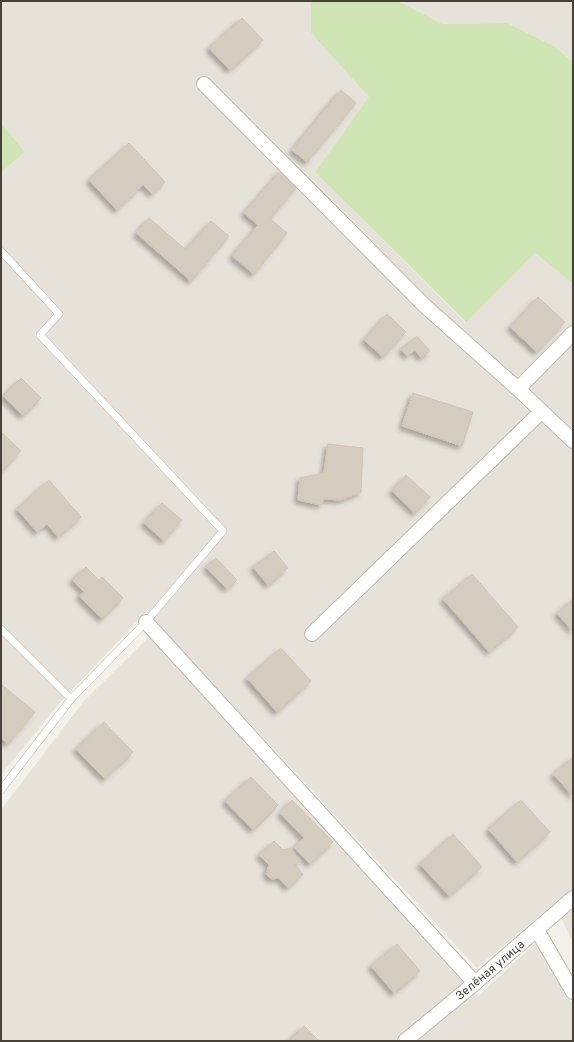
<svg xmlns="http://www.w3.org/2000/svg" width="574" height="1042" font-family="Overpass,sans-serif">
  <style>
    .residential { fill: #e7e2d9 }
    .green { fill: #d0e5b6 }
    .building { fill: #d5ccc0; stroke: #cfc4b4; filter: url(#shadow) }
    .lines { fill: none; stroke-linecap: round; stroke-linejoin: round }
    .lane-casing { stroke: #bfb8ad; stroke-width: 8 }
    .street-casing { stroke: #bfb8ad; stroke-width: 16 }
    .lane { stroke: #fff; stroke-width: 7 }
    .street { stroke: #fff; stroke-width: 14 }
    .labels { text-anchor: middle; stroke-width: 3; stroke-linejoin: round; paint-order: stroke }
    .street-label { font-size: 12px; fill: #474139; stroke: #fff }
  </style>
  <defs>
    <filter id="shadow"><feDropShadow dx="-3.5" dy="3.5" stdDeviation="2" flood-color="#0004"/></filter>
  </defs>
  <rect width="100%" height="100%" fill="#f4f1ea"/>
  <g class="residential">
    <path d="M 1,1 L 311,1 L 311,33 L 370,97 L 315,172 L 465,322 L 535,253 L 573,284 L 573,942 L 554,904 L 477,968 L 146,612 L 58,705 L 1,775 L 1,173 L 25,152 L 1,123 Z"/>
    <path d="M 398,1 L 573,1 L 573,62 L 554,46 L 507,23 L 443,24 Z"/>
    <path d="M 149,637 L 478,996 L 537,942 L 573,1005 L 573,1041 L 1,1041 L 1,810 L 83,702 Z"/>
  </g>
  <g class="green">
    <path d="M 311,1 L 398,1 L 443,24 L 507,23 L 554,46 L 573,62 L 573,284 L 535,253 L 466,322 L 315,172 L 369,97 L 311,33 Z"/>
    <path d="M 1,123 L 25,152 L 1,173 Z"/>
  </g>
  <g class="building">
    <path d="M 242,18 L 263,40 L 230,70 L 209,48 Z"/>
    <path d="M 341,90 L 356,103 L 307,162 L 292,150 Z"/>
    <path d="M 129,143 L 165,182 L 152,194 L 143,185 L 117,210 L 89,180 Z"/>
    <path d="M 281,170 L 298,185 L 270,219 L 287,233 L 254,274 L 232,256 L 258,225 L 244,213 Z"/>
    <path d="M 149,218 L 186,250 L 211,221 L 229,236 L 191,281 L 136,233 Z"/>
    <path d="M 538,297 L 565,322 L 537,352 L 510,327 Z"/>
    <path d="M 387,314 L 406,332 L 383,357 L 364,340 Z"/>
    <path d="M 417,336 L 430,351 L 421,358 L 415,350 L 407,356 L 401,349 Z"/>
    <path d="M 21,378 L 41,398 L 23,416 L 3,396 Z"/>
    <path d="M 413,393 L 473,412 L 462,446 L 402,426 Z"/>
    <path d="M 1,432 L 21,451 L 1,472 Z"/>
    <path d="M 328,444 L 363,448 L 361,492 L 341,500 L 324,499 L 321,505 L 298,500 L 300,478 L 324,473 Z"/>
    <path d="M 406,475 L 430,497 L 415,513 L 392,491 Z"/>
    <path d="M 49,480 L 81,517 L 58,537 L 47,524 L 37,532 L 17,509 Z"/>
    <path d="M 162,503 L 182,520 L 164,541 L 144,523 Z"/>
    <path d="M 274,551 L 288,568 L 268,585 L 253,567 Z"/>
    <path d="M 216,558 L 237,580 L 227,589 L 206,567 Z"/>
    <path d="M 86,567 L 99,580 L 102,577 L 123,598 L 102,619 L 79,596 L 84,592 L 72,580 Z"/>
    <path d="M 472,574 L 518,627 L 489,652 L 443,599 Z"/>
    <path d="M 573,599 L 573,632 L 557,613 Z"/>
    <path d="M 281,648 L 311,681 L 277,712 L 247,678 Z"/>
    <path d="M 1,684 L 35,712 L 8,744 L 1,738 Z"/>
    <path d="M 104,722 L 133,752 L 105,779 L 76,749 Z"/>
    <path d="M 573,757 L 573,796 L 553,774 Z"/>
    <path d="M 251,777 L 278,805 L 253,830 L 225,801 Z"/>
    <path d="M 292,800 L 333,842 L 310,864 L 294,847 L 304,838 L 280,813 Z"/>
    <path d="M 521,800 L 550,832 L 517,862 L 488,829 Z"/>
    <path d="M 453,834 L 482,867 L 449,896 L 420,864 Z"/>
    <path d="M 274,841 L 283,850 L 290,848 L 301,861 L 295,865 L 303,874 L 288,888 L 279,878 L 271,879 L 266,874 L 269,865 L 259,855 Z"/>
    <path d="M 397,944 L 420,971 L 394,993 L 371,966 Z"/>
    <path d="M 304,1026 L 319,1041 L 289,1041 Z"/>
  </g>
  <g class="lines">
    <defs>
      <g id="lane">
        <path d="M 1,251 L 59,314 L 40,335 L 223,531 L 146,622 L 71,699 L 1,790"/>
        <path d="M 1,629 L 71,699"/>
      </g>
      <g id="street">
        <path d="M 204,84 L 425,306 L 518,389 L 573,441"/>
        <path d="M 518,389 L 573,333"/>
        <path d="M 146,622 L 475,983"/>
        <path d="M 312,634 L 541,412"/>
        <path d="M 537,930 L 573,992"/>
        <path d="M 405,1041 L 475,983 L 573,898"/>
      </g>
    </defs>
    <use href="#lane" class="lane-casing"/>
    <use href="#street" class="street-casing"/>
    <use href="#lane" class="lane"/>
    <use href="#street" class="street"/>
  </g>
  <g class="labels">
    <g class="street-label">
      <text transform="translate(490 970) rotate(-40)" y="4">Зелёная улица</text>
    </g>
  </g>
  <rect width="574" height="1042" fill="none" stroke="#474139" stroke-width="4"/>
</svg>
